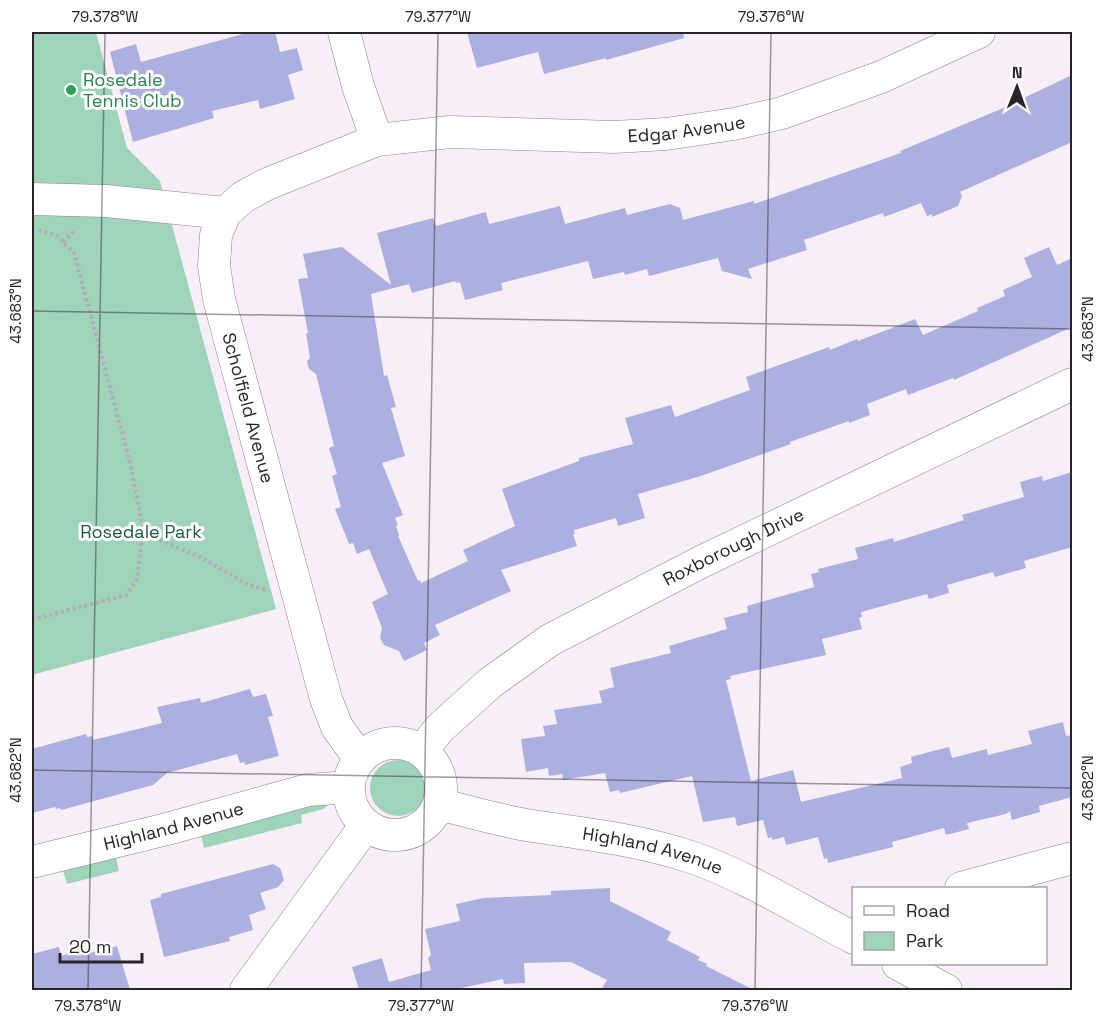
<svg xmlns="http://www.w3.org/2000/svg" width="1104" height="1022" font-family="'Space Grotesk',sans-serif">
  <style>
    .green { fill: #9ed4b9 }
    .building { fill: #abb0e1 }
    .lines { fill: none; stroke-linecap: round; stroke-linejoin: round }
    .minor-casing { stroke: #8d848d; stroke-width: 33 }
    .path { stroke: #b5adb5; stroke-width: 4; stroke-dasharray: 3 3; stroke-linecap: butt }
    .minor { stroke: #fff; stroke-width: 32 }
    .ticks { fill: none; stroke: #282428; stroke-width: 1.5; stroke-opacity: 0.45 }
    .leisure-dot { fill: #2e9e5b; stroke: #fefefe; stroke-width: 2 }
    .labels { text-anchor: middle; stroke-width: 6; stroke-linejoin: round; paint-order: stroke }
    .leisure-label { font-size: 18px; fill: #27864d; stroke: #fefefe; text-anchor: start }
    .street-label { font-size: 18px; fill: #282428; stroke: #fefefe }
    .park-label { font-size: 18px; fill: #195b40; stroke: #fefefe }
    .neatline { fill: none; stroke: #282428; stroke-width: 2 }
    .ticks-label { font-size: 15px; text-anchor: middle; fill: #282428 }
  </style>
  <rect width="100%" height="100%" fill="#f7eef7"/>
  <g class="green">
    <path d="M 32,32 L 96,32 L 127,148 L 160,181 L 276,609 L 32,675 Z"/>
    <circle cx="398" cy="788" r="28"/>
    <path d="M 323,799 L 330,804 L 323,809 L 301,815 L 302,823 L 204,848 L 200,830 Z"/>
    <path d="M 115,853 L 119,871 L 67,884 L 62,866 Z"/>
  </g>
  <g class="building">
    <path d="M 250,32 L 275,32 L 280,52 L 297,48 L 303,70 L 288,75 L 295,99 L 260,109 L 258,100 L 212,111 L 214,118 L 133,142 L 110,52 L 136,44 L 141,62 Z"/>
    <path d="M 467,32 L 683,32 L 684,38 L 606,60 L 606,58 L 544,74 L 538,52 L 477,68 Z"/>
    <path d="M 1072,75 L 1072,142 L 960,192 L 962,196 L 958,206 L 932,217 L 932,214 L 927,216 L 921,203 L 884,217 L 883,213 L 804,240 L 807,250 L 748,269 L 752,279 L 722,271 L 718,258 L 649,276 L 647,269 L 625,275 L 624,272 L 593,279 L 588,261 L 501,283 L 503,290 L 465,300 L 460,282 L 456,283 L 455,281 L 412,293 L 409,284 L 371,294 L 384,376 L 387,375 L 396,407 L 391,408 L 405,456 L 382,463 L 403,515 L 395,518 L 398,525 L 396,526 L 399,535 L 398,536 L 418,581 L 420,580 L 421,583 L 468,561 L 463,550 L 515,526 L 502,489 L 579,461 L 579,458 L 633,444 L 625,418 L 671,405 L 675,417 L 750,390 L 746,377 L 829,347 L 830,350 L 857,339 L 858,341 L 915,319 L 923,335 L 978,311 L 977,308 L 1005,296 L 1003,290 L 1032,277 L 1024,258 L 1049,247 L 1057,265 L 1072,258 L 1072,327 L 954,380 L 953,378 L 908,395 L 906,389 L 867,404 L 870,415 L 849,423 L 849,421 L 790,442 L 791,444 L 701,476 L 638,494 L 645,518 L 618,526 L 616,518 L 574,530 L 575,534 L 573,534 L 577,546 L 501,570 L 511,591 L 435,625 L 440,635 L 424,643 L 427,650 L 404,661 L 399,651 L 384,645 L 380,638 L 382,628 L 372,602 L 388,594 L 369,549 L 357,554 L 353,543 L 349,544 L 335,509 L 341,507 L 332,476 L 337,474 L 329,448 L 334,446 L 316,374 L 309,369 L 307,361 L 310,358 L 306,333 L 308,333 L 298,279 L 308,278 L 303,254 L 342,247 L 391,285 L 377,233 L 433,218 L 436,226 L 486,212 L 489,224 L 560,206 L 565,224 L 625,208 L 627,215 L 670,204 L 680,208 L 683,220 L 754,201 L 754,204 L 901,153 L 900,151 L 1001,109 Z"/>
    <path d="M 1072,472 L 1072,547 L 1024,561 L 1026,568 L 995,577 L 993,572 L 947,585 L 949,593 L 929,599 L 927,594 L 861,612 L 862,617 L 859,618 L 862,629 L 822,639 L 826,655 L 730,676 L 731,679 L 726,680 L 751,781 L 793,770 L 801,802 L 902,778 L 900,767 L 912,763 L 911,757 L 933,751 L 949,747 L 952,758 L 987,749 L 988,755 L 1032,744 L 1028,731 L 1063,722 L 1066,736 L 1072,735 L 1072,797 L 1039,806 L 1040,812 L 1012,820 L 1010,811 L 1006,814 L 967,823 L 969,829 L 946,835 L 944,828 L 892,842 L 893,847 L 828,863 L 827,858 L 824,859 L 818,837 L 786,845 L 784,837 L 772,840 L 772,837 L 768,838 L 763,820 L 737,826 L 735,817 L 703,822 L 692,776 L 620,793 L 619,790 L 610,792 L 605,773 L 563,780 L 562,774 L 549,776 L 548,768 L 526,772 L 521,739 L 545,736 L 543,726 L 557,724 L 554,710 L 602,703 L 599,691 L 614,687 L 610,668 L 671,653 L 669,646 L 727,629 L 724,618 L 748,612 L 747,606 L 814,587 L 811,574 L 819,572 L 818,569 L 858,559 L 855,548 L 893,538 L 894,542 L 964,520 L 962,515 L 1024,497 L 1020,482 L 1042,476 L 1043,481 Z"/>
    <path d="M 250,689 L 253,697 L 266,694 L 273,716 L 268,717 L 279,756 L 245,765 L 244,762 L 240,763 L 237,754 L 167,773 L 153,785 L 61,810 L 60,808 L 56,809 L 55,807 L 32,813 L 32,749 L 86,734 L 87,737 L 92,736 L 93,740 L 162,723 L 157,707 L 200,698 L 201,703 Z"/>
    <path d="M 273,864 L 280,868 L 284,880 L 278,887 L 260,893 L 266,909 L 249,915 L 253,930 L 229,937 L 230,941 L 164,957 L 150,900 L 161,897 L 161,894 Z"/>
    <path d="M 610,888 L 610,901 L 671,932 L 667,940 L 700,957 L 698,960 L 707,964 L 706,966 L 754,990 L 601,990 L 607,980 L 571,962 L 524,963 L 525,983 L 504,984 L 503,979 L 452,990 L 359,990 L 352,967 L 382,958 L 389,982 L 431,970 L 428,958 L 431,955 L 425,929 L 460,921 L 456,904 L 484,898 L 551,895 L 551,891 Z"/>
    <path d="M 117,946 L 130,990 L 32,990 L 32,954 L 59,947 L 61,956 L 81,950 L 82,955 Z"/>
  </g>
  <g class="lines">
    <defs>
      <g id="minor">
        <path d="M 344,32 L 358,86 L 377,140"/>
        <path d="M 32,199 L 106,201 L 225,213"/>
        <circle cx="395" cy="789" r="46"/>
        <path id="s1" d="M 422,751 L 439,729 L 490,683 L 550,640 L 703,561 L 1072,384"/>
        <path id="s2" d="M 360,759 L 337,727 L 326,699 L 219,299 L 214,266 L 216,235 L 225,213 L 243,197 L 267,184 L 377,140 L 450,132 L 614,137 L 666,134 L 734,124 L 782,113 L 881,77 L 979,32"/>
        <path id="s3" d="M 439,804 C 470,812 501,821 532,826 C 587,834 641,840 694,858 C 750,878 801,911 854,938"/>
        <path id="s4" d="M 32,862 L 167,829 L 308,790 L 349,787"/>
        <path d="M 961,888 L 1072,858"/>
        <path d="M 898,964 L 946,990"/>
        <path d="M 246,990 L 366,825"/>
      </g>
    </defs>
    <use href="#minor" class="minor-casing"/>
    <g class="path">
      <path d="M 63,242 L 75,230"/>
      <path d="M 143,533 L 200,557 L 249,585 L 266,590"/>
      <path d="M 32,620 L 126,595 L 137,579 L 143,529 L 130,462 L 74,253 L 57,236 L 38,230"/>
    </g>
    <use href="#minor" class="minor"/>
  </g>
  <path class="ticks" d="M 32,311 L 1072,329M 32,770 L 1072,788M 88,990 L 105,32M 421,990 L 438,32M 755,990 L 771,32"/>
  <circle class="leisure-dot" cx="71" cy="90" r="6"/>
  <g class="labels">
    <g class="leisure-label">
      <text x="83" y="86">Rosedale<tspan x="83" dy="21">Tennis Club</tspan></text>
    </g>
    <g class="street-label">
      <text dy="6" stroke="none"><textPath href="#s2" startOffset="1052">Edgar Avenue</textPath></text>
      <text transform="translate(248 408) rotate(75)" y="6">Scholfield Avenue</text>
      <text dy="6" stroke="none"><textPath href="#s1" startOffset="376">Roxborough Drive</textPath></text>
      <text dy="6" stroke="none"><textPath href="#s4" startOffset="146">Highland Avenue</textPath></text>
      <text dy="6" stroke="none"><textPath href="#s3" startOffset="219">Highland Avenue</textPath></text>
    </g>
    <g class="park-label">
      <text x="141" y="538">Rosedale Park</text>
    </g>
  </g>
  <rect width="1104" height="1022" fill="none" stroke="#fefefe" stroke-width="66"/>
  <rect x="852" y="887" width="195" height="78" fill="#fefefe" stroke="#a8a7a8" stroke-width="1.5"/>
  <rect x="864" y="906" width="30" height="9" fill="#ffffff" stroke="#a8a7a8" stroke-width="1.5"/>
  <text x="906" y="917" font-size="18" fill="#282428">Road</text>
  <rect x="864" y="932" width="30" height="18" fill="#9ed4b9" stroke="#a8a7a8" stroke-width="1.5"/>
  <text x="906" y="947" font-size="18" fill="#282428">Park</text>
  <g transform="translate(1017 87) rotate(1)" stroke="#fefefe" stroke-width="4.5" paint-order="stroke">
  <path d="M0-4.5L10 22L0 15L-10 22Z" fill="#282428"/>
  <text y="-9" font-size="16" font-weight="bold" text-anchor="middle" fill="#282428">N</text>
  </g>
  <path d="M60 953v9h82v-9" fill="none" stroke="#282428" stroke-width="3"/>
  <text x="69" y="953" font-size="18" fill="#282428" stroke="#fefefe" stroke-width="4.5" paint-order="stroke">20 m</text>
  <rect x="33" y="33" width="1038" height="956" class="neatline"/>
  <g class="ticks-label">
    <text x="105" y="22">79.378°W</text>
    <text x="438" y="22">79.377°W</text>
    <text x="771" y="22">79.376°W</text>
    <text transform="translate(16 311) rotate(-90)" y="5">43.683°N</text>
    <text transform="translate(1088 329) rotate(-90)" y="5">43.683°N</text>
    <text transform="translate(16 770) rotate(-90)" y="5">43.682°N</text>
    <text transform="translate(1088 788) rotate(-90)" y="5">43.682°N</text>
    <text x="88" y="1011">79.378°W</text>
    <text x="421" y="1011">79.377°W</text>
    <text x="755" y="1011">79.376°W</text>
  </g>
</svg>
